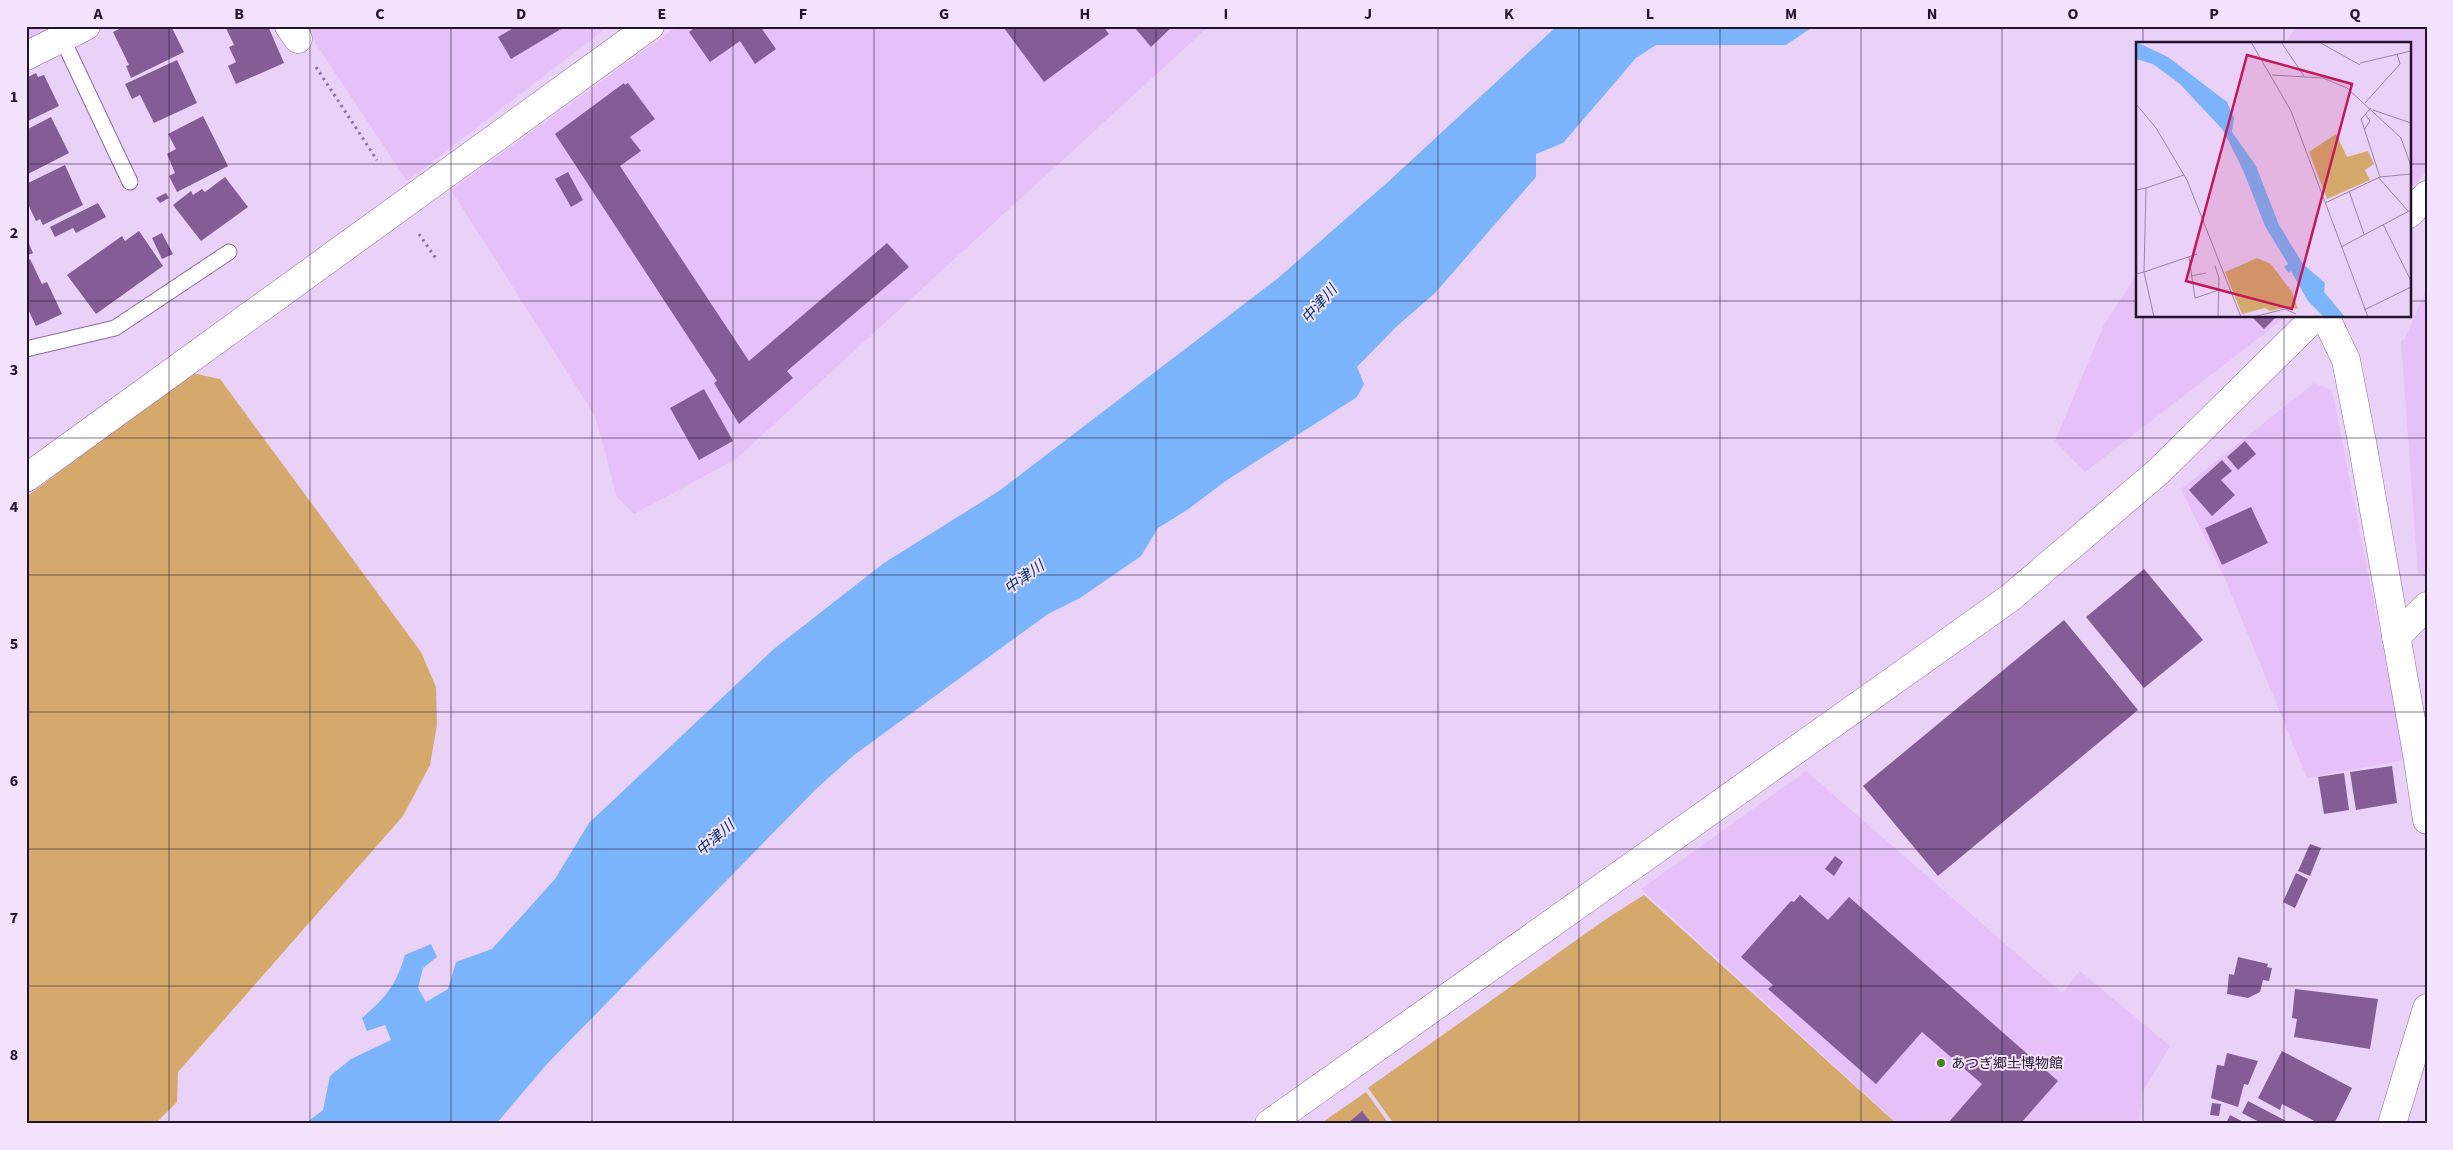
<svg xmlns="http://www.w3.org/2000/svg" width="2453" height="1150" font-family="'Source Sans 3','Noto Sans JP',sans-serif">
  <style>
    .built { fill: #e6c0f9 }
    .green { fill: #d5a96c }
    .water { fill: #7bb4fb }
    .building { fill: #845d96 }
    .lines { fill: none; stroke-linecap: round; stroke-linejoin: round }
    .lane-casing { stroke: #9069a3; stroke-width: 17 }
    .street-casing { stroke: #9069a3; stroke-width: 29 }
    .secondary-casing { stroke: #9069a3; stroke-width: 29 }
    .path { stroke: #8c7897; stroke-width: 3; stroke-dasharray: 2.5 4; stroke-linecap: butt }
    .lane { stroke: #fff; stroke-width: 15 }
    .street { stroke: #fff; stroke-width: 28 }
    .secondary { stroke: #fff; stroke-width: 28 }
    .grid { fill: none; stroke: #23142b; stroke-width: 1; stroke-opacity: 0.55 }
    .poi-dot { fill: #498019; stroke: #f3e2fc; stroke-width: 2 }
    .labels { text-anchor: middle; stroke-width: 4; stroke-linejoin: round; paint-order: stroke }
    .poi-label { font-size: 14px; fill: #23142b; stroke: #f3e2fc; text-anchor: start }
    .water-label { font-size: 15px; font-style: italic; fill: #003167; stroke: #f3e2fc }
    .inset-road { fill: none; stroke: #9a85a5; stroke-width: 1 }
    .view { fill: #c2185b; fill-opacity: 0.15; stroke: #c2185b; stroke-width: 2.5 }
    .inset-edge { fill: none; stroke: #23142b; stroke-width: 2.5 }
    .neatline { fill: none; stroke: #23142b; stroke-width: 2 }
    .grid-label { font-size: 16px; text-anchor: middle; font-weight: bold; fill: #23142b }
  </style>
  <rect width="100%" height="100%" fill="#ead1f7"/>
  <g class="built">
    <path d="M 26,26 L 57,26 L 26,41 Z"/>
    <path d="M 304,26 L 609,26 L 407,181 Z"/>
    <path d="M 678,26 L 1209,26 L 736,459 L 634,514 L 617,497 L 595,416 L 451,190 Z"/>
    <path d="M 2296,26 L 2427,26 L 2427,171 L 2409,191 L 2409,44 L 2285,44 Z"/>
    <path d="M 2137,274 L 2137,316 L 2287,316 L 2085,472 L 2055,441 L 2104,325 Z"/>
    <path d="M 2427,287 L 2427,578 L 2418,573 L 2401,341 L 2405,339 Z"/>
    <path d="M 2314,383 L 2332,390 L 2405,760 L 2307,778 L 2226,581 L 2181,489 Z"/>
    <path d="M 1806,771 L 2062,993 L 2080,971 L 2170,1046 L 2143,1091 L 2139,1124 L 1898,1124 L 1641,889 Z"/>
  </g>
  <g class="green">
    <path d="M 192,373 L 220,379 L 421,652 L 436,687 L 437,725 L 430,765 L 403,816 L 178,1072 L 177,1102 L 155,1124 L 26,1124 L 26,497 Z"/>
    <path d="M 1644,895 L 1897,1124 L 1394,1124 L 1368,1088 L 1606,919 Z"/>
    <path d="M 1366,1092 L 1389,1124 L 1320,1124 Z"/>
  </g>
  <path class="water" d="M 1557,26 L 1814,26 L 1786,45 L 1656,45 L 1636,58 L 1563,143 L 1536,154 L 1536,177 L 1435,293 L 1396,327 L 1357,367 L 1364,384 L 1357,397 L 1227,480 L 1187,510 L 1158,528 L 1141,556 L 1080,598 L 1048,614 L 854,755 L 815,790 L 546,1065 L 496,1124 L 305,1124 L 323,1110 L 330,1076 L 351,1059 L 391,1040 L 385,1025 L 367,1031 L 362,1018 C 387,996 395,987 405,955 L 431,944 L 437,957 L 423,968 L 418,988 L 426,1002 L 448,989 L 456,962 L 492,949 L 555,879 L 589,823 L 775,648 L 884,563 L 999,491 L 1277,279 L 1389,181 Z"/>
  <g class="building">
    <path d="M 125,26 L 171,26 L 184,52 L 131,78 L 126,66 L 129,65 L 113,32 Z"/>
    <path d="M 225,26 L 268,26 L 284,63 L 236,84 L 228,66 L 236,62 L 229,47 L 234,45 Z"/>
    <path d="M 517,26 L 566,26 L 511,59 L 498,37 Z"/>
    <path d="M 697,26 L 760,26 L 776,49 L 755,64 L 740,41 L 710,62 L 689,32 Z"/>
    <path d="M 1006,26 L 1103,26 L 1109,34 L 1044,82 L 1004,28 Z"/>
    <path d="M 1137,26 L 1173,26 L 1151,47 L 1135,28 Z"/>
    <path d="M 177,60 L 197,103 L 154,123 L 140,95 L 132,99 L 125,84 Z"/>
    <path d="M 36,73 L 38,77 L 44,75 L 59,106 L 26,122 L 26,78 Z"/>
    <path d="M 624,83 L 625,85 L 628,83 L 655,119 L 630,137 L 641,151 L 620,166 L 749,361 L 887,243 L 909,267 L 787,371 L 793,378 L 739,424 L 714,383 L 717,381 L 555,134 Z"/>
    <path d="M 203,116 L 228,166 L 177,192 L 169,176 L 175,173 L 167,154 L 176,149 L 168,134 Z"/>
    <path d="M 51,117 L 69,153 L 26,175 L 26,130 Z"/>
    <path d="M 65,165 L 83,205 L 43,225 L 40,219 L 36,221 L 26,200 L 26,184 Z"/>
    <path d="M 568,172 L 583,200 L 571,207 L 555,179 Z"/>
    <path d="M 225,177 L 248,207 L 201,241 L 173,205 L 191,191 L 193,195 L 202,189 L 205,192 Z"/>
    <path d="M 166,193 L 169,198 L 160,203 L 156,198 Z"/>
    <path d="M 98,203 L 106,217 L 76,233 L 73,228 L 55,237 L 50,227 Z"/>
    <path d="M 139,231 L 163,266 L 96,314 L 67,275 L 122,236 L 125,241 Z"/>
    <path d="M 162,233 L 173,254 L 162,259 L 152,238 Z"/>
    <path d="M 26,237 L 33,253 L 26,256 Z"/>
    <path d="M 30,259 L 42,284 L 47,282 L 62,314 L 36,326 L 26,305 L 26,261 Z"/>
    <path d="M 2251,316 L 2275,316 L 2276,317 L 2264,329 Z"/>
    <path d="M 704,389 L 733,441 L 699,460 L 670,408 Z"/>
    <path d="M 2245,441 L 2256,454 L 2238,470 L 2227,457 Z"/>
    <path d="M 2222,460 L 2232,471 L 2221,480 L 2235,495 L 2212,516 L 2189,490 Z"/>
    <path d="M 2251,507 L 2268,543 L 2222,565 L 2205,528 Z"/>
    <path d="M 2144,569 L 2203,640 L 2144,688 L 2086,617 Z"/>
    <path d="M 2064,620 L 2138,710 L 1938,876 L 1863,786 Z"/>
    <path d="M 2392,766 L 2397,803 L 2356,810 L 2350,772 Z"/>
    <path d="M 2344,773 L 2349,810 L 2324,814 L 2318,777 Z"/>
    <path d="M 2310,844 L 2321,848 L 2310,876 L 2298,871 Z"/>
    <path d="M 1835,856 L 1843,862 L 1834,876 L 1825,869 Z"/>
    <path d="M 2296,873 L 2308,879 L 2295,908 L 2283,902 Z"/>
    <path d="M 1800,895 L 1828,920 L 1849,897 L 2058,1081 L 2022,1122 L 2023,1124 L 1947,1124 L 1982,1084 L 1922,1032 L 1876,1084 L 1768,989 L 1773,985 L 1741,957 L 1791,901 L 1794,902 Z"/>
    <path d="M 2238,957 L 2268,964 L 2267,967 L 2272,968 L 2269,981 L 2263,980 L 2260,992 L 2248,998 L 2227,994 L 2229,974 L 2234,975 Z"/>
    <path d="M 2295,989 L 2378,999 L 2370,1049 L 2294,1037 L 2297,1019 L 2292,1018 Z"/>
    <path d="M 2282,1051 L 2352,1088 L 2334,1124 L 2320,1124 L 2282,1104 L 2280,1110 L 2258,1098 Z"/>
    <path d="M 2227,1053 L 2258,1061 L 2248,1085 L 2244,1084 L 2238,1107 L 2211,1098 L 2217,1065 L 2224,1066 Z"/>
    <path d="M 2248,1101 L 2288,1122 L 2287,1124 L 2263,1124 L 2242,1113 Z"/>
    <path d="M 2212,1103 L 2221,1104 L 2219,1116 L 2210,1115 Z"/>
    <path d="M 1362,1111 L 1372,1124 L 1347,1124 Z"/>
    <path d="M 2230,1115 L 2247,1124 L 2226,1124 Z"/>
  </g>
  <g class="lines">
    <defs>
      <g id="lane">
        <path d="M 62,38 L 130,182"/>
        <path d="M 26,349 L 115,328 L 229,252"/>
      </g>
      <g id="street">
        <path d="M 289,26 L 298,39"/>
        <path d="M 26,56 L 86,26"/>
        <path d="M 2325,316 L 2346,360 L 2362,442 L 2417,754 L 2427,820"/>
        <path d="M 26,478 L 650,26"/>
        <path d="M 2396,637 L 2427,606"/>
        <path d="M 2392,1124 L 2427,1008"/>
      </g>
      <g id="secondary">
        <path d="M 2409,214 L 2427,195"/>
        <path d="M 1269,1124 L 2010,598 L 2159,471 L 2316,316"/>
      </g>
    </defs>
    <use href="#lane" class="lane-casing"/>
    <use href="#street" class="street-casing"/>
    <use href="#secondary" class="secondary-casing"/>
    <g class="path">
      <path d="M 316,67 L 377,160"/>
      <path d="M 419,234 L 437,260"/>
      <path d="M 26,401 L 28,404"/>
    </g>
    <use href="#lane" class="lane"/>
    <use href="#street" class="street"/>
    <use href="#secondary" class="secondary"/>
  </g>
  <path class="grid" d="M 169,26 L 169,1124M 310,26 L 310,1124M 451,26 L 451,1124M 592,26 L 592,1124M 733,26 L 733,1124M 874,26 L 874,1124M 1015,26 L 1015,1124M 1156,26 L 1156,1124M 1297,26 L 1297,1124M 1438,26 L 1438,1124M 1579,26 L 1579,1124M 1720,26 L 1720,1124M 1861,26 L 1861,1124M 2002,26 L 2002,1124M 2143,26 L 2143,44M 2284,26 L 2284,44M 26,164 L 2137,164M 2409,164 L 2427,164M 26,301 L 2137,301M 2409,301 L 2427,301M 2143,316 L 2143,1124M 2284,316 L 2284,1124M 26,438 L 2427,438M 26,575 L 2427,575M 26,712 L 2427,712M 26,849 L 2427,849M 26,986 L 2427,986"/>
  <circle class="poi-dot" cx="1941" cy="1063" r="5"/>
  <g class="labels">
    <g class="poi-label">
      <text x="1951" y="1068">あつぎ郷土博物館</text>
    </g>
    <g class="water-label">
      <text transform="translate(1319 304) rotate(-49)" y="5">中津川</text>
      <text transform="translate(1024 577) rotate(-36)" y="5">中津川</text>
      <text transform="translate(715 838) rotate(-41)" y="5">中津川</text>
    </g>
  </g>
  <g transform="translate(2136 42)">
    <rect width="275" height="275" fill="#ead1f7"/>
    <path d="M 200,92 L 211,115 L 232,109 L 238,122 L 229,128 L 234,138 L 191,157 L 173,110 ZM 121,216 L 135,222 L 156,250 L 162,267 L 153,265 L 134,269 L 129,266 L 106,272 L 89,230 Z" fill="#d5a96c"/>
    <path d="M 0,0 L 32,15 L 91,60 L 98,76 L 96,90 L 120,124 L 143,183 L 167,222 L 189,241 L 188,250 L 209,275 L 188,275 L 172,259 L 155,229 L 153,231 L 148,225 L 152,222 L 129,184 L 107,128 L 87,88 L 44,42 L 17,22 L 0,17 Z" fill="#7bb4fb"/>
    <path class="inset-road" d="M 115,0 L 155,69 L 232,275M 145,0 L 168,34M 183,0 L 224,23M 224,21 L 275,9M 136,33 L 187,36 L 211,46 L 265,96 L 275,124M 229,61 L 264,22 L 261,12M 0,62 L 20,86 L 51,138 L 105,275M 235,66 L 225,77 L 244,135M 237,68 L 275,81M 228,88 L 234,79 L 229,72M 242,135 L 272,169M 10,146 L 48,133M 0,148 L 10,146 L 8,230 L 61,212M 213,149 L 228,192M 189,161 L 244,135 L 275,132M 247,182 L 275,239M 205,205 L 275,168M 53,215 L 59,256 L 83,248M 79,224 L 83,236 L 82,275M 0,232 L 8,230 L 18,275M 55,234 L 70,231M 228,268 L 275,245M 117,275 L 149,267 L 160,272"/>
    <path class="view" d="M 111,13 L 216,42 L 156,267 L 50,239 Z"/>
    <rect width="275" height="275" class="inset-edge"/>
  </g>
  <rect width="2453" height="1150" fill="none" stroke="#f3e2fc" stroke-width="55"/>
  <rect x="28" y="28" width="2398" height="1094" class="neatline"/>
  <g class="grid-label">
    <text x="98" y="19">A</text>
    <text x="239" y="19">B</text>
    <text x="380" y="19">C</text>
    <text x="521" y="19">D</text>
    <text x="662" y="19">E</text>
    <text x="803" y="19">F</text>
    <text x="944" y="19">G</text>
    <text x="1085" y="19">H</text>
    <text x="1226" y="19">I</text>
    <text x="1368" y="19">J</text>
    <text x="1509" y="19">K</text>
    <text x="1650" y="19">L</text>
    <text x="1791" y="19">M</text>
    <text x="1932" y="19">N</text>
    <text x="2073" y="19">O</text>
    <text x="2214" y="19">P</text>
    <text x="2355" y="19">Q</text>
    <text x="14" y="102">1</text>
    <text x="14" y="238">2</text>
    <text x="14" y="375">3</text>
    <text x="14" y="512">4</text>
    <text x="14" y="649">5</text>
    <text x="14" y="786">6</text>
    <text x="14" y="923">7</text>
    <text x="14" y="1060">8</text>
  </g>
</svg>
